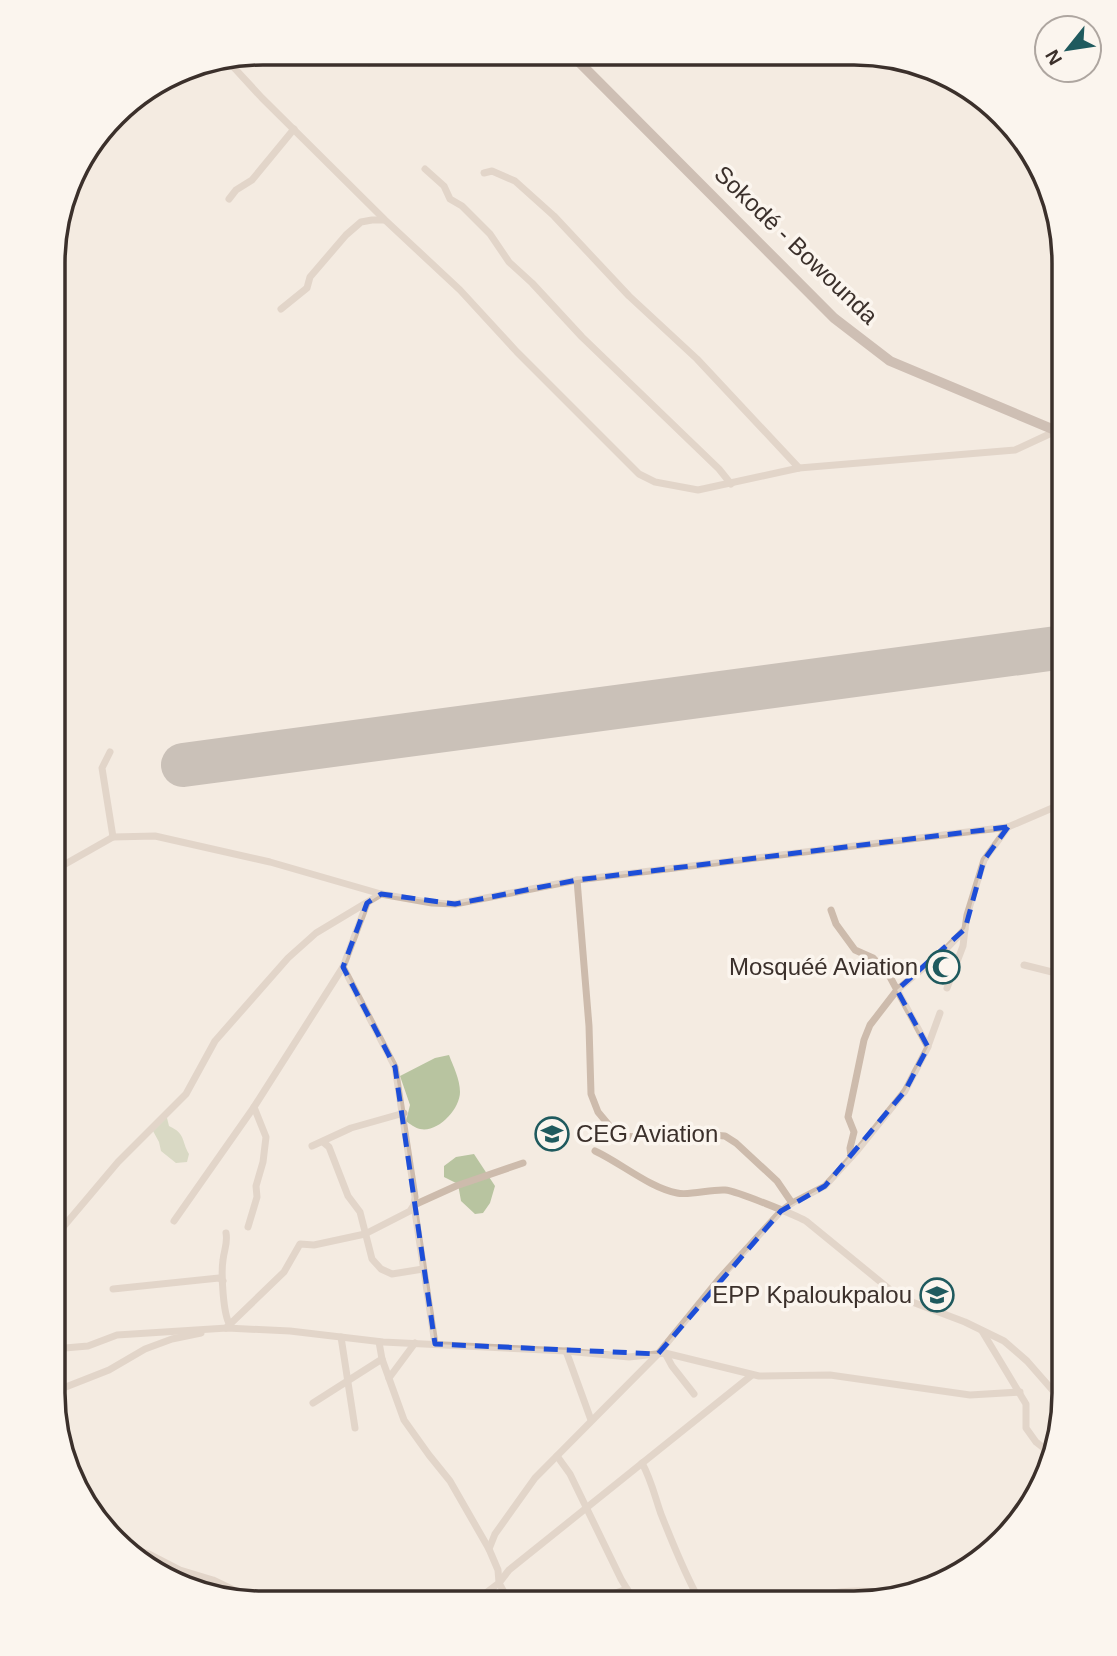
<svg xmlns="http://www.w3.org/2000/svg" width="1117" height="1656" font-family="Arial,sans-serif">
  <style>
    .green { fill: #b8c4a0 }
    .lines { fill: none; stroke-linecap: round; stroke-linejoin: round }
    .runway { stroke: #988e86; stroke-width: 44 }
    .minor { stroke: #cdbbac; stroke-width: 7 }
    .secondary { stroke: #a18a7d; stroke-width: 10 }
    .marked { fill: none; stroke: #1d4ed8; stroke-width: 5; stroke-dasharray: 14 9; stroke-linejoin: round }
    .labels { text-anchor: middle; stroke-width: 7; stroke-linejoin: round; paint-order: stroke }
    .street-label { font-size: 24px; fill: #3b302b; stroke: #fbf5ee }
    .poi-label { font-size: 24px; fill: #3b302b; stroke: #fbf5ee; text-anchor: end }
    .rim { fill: none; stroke: #3b302b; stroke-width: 3.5 }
  </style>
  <rect width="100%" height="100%" fill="#f4ebe1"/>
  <g class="green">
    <path d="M 449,1055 C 453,1066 460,1079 460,1092 C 460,1109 438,1133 420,1129 C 415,1128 410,1124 406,1121 L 410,1105 L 400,1076 L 435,1058 Z"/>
    <path d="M 165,1117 L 167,1118 L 169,1126 C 186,1134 181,1140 189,1154 L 187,1162 L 176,1163 L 161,1151 L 159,1142 L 153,1131 Z"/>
    <path d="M 474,1154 L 495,1186 L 490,1203 L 483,1213 L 475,1214 L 461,1201 L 458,1184 L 444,1177 L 444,1166 L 456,1157 Z"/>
  </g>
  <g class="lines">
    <path class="runway" d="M 183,765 L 1064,647"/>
    <g class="minor">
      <path d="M 226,59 L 262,98 L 385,220 L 460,290 L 517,352 L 639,474 L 655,482 L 698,490 L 799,468 L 1015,450 L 1056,431"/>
      <path d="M 369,63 L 380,53"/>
      <path d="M 425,169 L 444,186 L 450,199 L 462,206 L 490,234 L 509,262 L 532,283 L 582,337 L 719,469 L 731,484"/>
      <path d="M 484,173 L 492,171 L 515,181 L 554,216 L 629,296 L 697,359 L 799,468"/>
      <path d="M 229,199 L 236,190 L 252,180 L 294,129"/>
      <path d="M 1052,225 L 1058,229"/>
      <path d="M 281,309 L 307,288 L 310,277 L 346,235 L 361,222 L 372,220 L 384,220"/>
      <path d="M 110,752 L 102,768 L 113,837"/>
      <path d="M 53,871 L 113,837 L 155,836 L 270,862 L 381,894 L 432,903 L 455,904 L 577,880 L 1008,827 L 1064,803"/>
      <path d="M 577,880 L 589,1026 L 591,1094 L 598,1112 L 613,1130 L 622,1136 L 637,1137 L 665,1131 L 725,1136 L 736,1143 L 777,1181 L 792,1203"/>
      <path d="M 831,910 L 836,924 L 855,950 L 873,958 L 889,975 L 897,990 L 870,1025 L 864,1040 L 848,1117 L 854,1132 L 850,1148 L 851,1157"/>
      <path d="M 1024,965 L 1064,975"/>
      <path d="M 343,967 L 395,1067 L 415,1197 L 414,1205 L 435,1344"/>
      <path d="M 947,988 L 963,946 L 965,929"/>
      <path d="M 928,1046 L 940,1013"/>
      <path d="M 323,1142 L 329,1147 L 348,1196 L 360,1212 L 372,1259 L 381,1269 L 392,1274 L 423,1269"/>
      <path d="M 312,1146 L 351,1128 L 404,1113"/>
      <path d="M 595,1151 C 621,1163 650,1188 677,1193 C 689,1196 711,1189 725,1190 C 737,1191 795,1215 806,1221 L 899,1297 L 965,1322 L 1004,1341 L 1027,1361 L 1055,1393 L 1064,1396"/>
      <path d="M 174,1221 L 254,1107 L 343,967 L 367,903"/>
      <path d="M 248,1227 L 257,1197 L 256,1186 L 263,1162 L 266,1137 L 254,1107"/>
      <path d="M 226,1233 C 228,1243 224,1250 223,1260 C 221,1273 223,1315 230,1325"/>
      <path d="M 53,1239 L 118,1162 L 186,1094 L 215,1041 L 288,958 L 316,933 L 381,894"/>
      <path d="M 53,1255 L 62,1269"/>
      <path d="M 113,1289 L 219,1278 L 223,1281"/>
      <path d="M 226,1328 L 284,1272 L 300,1244 L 314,1245 L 365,1234 L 410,1211 L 414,1205 L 456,1186 L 523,1163"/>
      <path d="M 982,1331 L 1026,1404 L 1026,1428 L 1036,1442 L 1054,1456"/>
      <path d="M 341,1337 L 355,1428"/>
      <path d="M 379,1342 L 382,1359 L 404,1420 L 429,1455 L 450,1481 L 489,1549"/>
      <path d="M 53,1349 L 88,1346 L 117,1335 L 227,1328 L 290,1331 L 383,1342 L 566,1351 L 629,1357 L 665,1353 L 759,1376 L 830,1375 L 970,1395 L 1020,1392"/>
      <path d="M 566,1351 L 591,1420"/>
      <path d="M 665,1353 L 672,1366 L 694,1394"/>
      <path d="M 389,1378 L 415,1343"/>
      <path d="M 53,1392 L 109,1370 L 145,1349 L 172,1339 L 201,1333"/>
      <path d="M 313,1403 L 382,1359"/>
      <path d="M 557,1456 L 570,1474 L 621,1579 L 627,1589"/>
      <path d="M 642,1463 C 651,1479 655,1497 661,1514 C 673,1544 685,1575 701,1603"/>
      <path d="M 124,1546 L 149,1554 L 180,1570 L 213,1580 L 259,1602"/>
      <path d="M 474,1602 L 499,1583 L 498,1570 L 489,1549 L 495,1534 L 535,1478 L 658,1354 L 720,1278 L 781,1211 L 792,1203 L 825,1186 L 856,1152 L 905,1091 L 928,1047 L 897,990 L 946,949 L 965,929 L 967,915 L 984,860 L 1008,827"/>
      <path d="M 510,1603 L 499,1583 L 509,1570 L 752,1375"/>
      <path d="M 586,1603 L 627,1589 L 636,1603"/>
      <path d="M 767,1603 L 780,1598 L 794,1599"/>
      <path d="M 794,1603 L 794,1599 C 807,1599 815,1596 827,1594 C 846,1590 877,1590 895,1595"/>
    </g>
    <path class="secondary" d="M 570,53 L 834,318 L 890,361 L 1064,434"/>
  </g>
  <path d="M0 0H1117V1656H0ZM 1008,827 L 984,860 L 965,929 L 897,990 L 928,1047 L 905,1091 L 825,1186 L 781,1211 L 658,1354 L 435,1344 L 395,1067 L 343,967 L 367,903 L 381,894 L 455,904 L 577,880 Z" fill="#f4ebe1" fill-opacity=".55" fill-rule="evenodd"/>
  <path class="marked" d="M 1008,827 L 984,860 L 965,929 L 897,990 L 928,1047 L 905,1091 L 825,1186 L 781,1211 L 658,1354 L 435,1344 L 395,1067 L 343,967 L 367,903 L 381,894 L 455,904 L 577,880 Z"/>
  <defs>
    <symbol id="mosque-ring" viewBox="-11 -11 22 22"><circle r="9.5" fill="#fbf5ee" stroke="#1f5a5e" stroke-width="1.5"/><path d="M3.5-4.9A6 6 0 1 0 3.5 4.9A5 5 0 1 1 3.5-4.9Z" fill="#1f5a5e"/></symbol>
    <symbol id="school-ring" viewBox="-11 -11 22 22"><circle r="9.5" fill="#fbf5ee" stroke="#1f5a5e" stroke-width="1.5"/><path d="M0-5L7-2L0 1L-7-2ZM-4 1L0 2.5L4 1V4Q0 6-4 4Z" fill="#1f5a5e"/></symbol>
  </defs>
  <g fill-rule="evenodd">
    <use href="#mosque-ring" x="924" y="948" width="38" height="38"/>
    <use href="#school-ring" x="533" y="1115" width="38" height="38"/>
    <use href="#school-ring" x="918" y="1276" width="38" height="38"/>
  </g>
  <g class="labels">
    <g class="street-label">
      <text transform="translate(796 245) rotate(44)" y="8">Sokodé - Bowounda</text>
    </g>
    <g class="poi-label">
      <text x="918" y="975">Mosquéé Aviation</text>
      <text x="576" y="1142" text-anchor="start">CEG Aviation</text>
      <text x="912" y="1303">EPP Kpaloukpalou</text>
    </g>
  </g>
  <path d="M0 0H1117V1656H0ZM263 65H854A198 198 0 0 1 1052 263V1393A198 198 0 0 1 854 1591H263A198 198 0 0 1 65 1393V263A198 198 0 0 1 263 65Z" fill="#fbf5ee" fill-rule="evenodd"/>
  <path class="rim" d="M263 65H854A198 198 0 0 1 1052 263V1393A198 198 0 0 1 854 1591H263A198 198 0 0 1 65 1393V263A198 198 0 0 1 263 65Z"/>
  <g transform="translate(1068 49) rotate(240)"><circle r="33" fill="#fbf5ee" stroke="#aea6a0" stroke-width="2"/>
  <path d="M0-5L12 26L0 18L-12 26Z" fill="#1f5a5e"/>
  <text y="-10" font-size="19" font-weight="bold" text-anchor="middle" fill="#3b302b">N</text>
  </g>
</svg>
